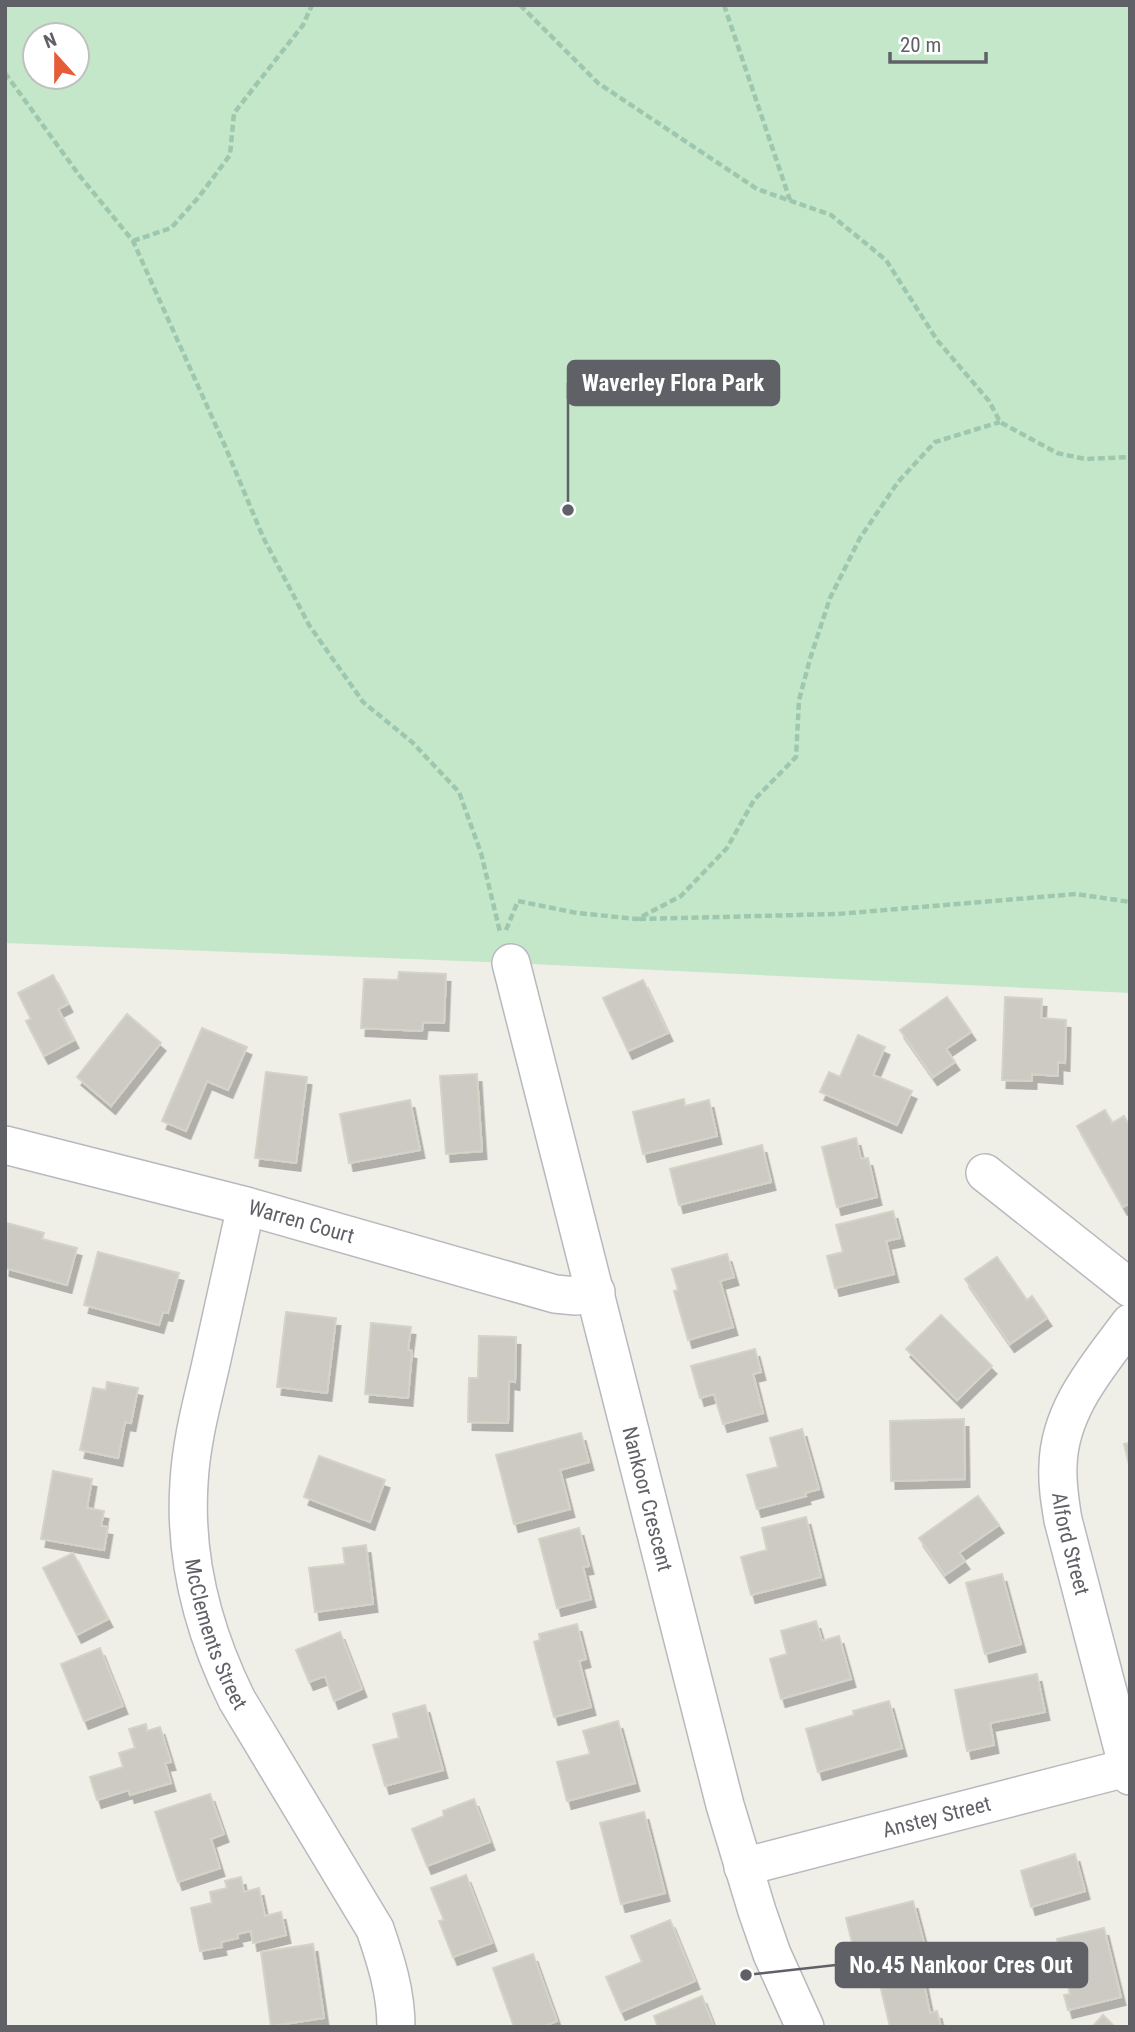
<svg xmlns="http://www.w3.org/2000/svg" width="1135" height="2032" font-family="'Roboto Condensed',sans-serif">
  <style>
    .green { fill: #c5e7c9; fill-rule: evenodd }
    .building { fill: #cccac3; stroke: #d5d2c6; stroke-width: 2; filter: url(#shadow) }
    .lines { fill: none; stroke-linecap: round; stroke-linejoin: round }
    .minor-casing { stroke: #b7b9bd; stroke-width: 40 }
    .path { stroke: #9ec7af; stroke-width: 4.5; stroke-dasharray: 7 3.5; stroke-linecap: butt }
    .minor { stroke: #fff; stroke-width: 37 }
    .labels { text-anchor: middle; stroke-width: 5; stroke-linejoin: round; paint-order: stroke }
    .street-label { font-size: 21px; fill: #5f6167; stroke: #fff }
    .leader { fill: none; stroke: #5f6167; stroke-width: 2.5 }
    .callout-dot { fill: #5f6167; stroke: #fff; stroke-width: 2.5 }
    .callout { fill: #5f6167; stroke: #5f6167; stroke-width: 2.5 }
    .callout-label { font-size: 23px; text-anchor: middle; font-weight: bold; fill: #fff }
  </style>
  <defs>
    <filter id="shadow"><feDropShadow dx="4.5" dy="8" stdDeviation="0" flood-color="#0004"/></filter>
  </defs>
  <rect width="100%" height="100%" fill="#f0efe7"/>
  <path class="green" d="M 5,5 L 1130,5 L 1130,993 L 511,963 L 5,943 ZM 35,35 L 77,35 L 77,77 L 35,77 Z"/>
  <g class="building">
    <path d="M 399,972 L 446,974 L 444,1023 L 423,1022 L 422,1031 L 361,1028 L 364,979 L 398,980 Z"/>
    <path d="M 53,975 L 68,1004 L 58,1009 L 74,1040 L 44,1056 L 26,1021 L 31,1019 L 18,993 Z"/>
    <path d="M 643,980 L 668,1033 L 628,1051 L 603,998 Z"/>
    <path d="M 947,997 L 971,1032 L 946,1049 L 955,1062 L 933,1077 L 900,1030 Z"/>
    <path d="M 1005,997 L 1042,999 L 1041,1018 L 1066,1020 L 1065,1063 L 1058,1062 L 1058,1076 L 1032,1074 L 1032,1081 L 1002,1080 Z"/>
    <path d="M 127,1014 L 161,1043 L 111,1106 L 77,1077 Z"/>
    <path d="M 202,1028 L 247,1047 L 228,1090 L 207,1081 L 186,1131 L 162,1121 Z"/>
    <path d="M 858,1035 L 885,1047 L 873,1075 L 912,1091 L 897,1125 L 820,1092 L 829,1072 L 840,1077 Z"/>
    <path d="M 266,1072 L 307,1077 L 296,1163 L 255,1158 Z"/>
    <path d="M 477,1074 L 482,1151 L 446,1154 L 440,1076 Z"/>
    <path d="M 684,1099 L 685,1106 L 709,1100 L 717,1136 L 643,1154 L 633,1112 Z"/>
    <path d="M 410,1100 L 420,1150 L 349,1163 L 340,1114 Z"/>
    <path d="M 1105,1110 L 1112,1123 L 1124,1116 L 1130,1127 L 1130,1203 L 1123,1207 L 1077,1126 Z"/>
    <path d="M 856,1138 L 861,1159 L 868,1158 L 877,1197 L 837,1207 L 822,1147 Z"/>
    <path d="M 762,1145 L 771,1182 L 679,1205 L 670,1169 Z"/>
    <path d="M 893,1211 L 900,1238 L 886,1241 L 894,1274 L 835,1288 L 827,1256 L 843,1252 L 836,1225 Z"/>
    <path d="M 7,1223 L 44,1233 L 42,1239 L 77,1248 L 67,1285 L 5,1268 Z"/>
    <path d="M 98,1252 L 179,1273 L 168,1313 L 163,1312 L 159,1325 L 84,1305 Z"/>
    <path d="M 727,1254 L 734,1277 L 720,1281 L 733,1327 L 688,1340 L 674,1291 L 678,1290 L 672,1269 Z"/>
    <path d="M 997,1257 L 1027,1300 L 1032,1296 L 1047,1318 L 1010,1344 L 965,1279 Z"/>
    <path d="M 286,1312 L 336,1318 L 327,1393 L 277,1387 Z"/>
    <path d="M 941,1315 L 992,1366 L 957,1400 L 906,1349 Z"/>
    <path d="M 371,1323 L 411,1327 L 408,1350 L 412,1351 L 408,1398 L 365,1394 Z"/>
    <path d="M 479,1336 L 516,1337 L 515,1382 L 509,1381 L 508,1423 L 468,1422 L 469,1378 L 478,1378 Z"/>
    <path d="M 755,1349 L 761,1372 L 753,1374 L 763,1413 L 723,1424 L 714,1394 L 700,1398 L 691,1366 Z"/>
    <path d="M 107,1382 L 138,1388 L 131,1423 L 125,1422 L 118,1458 L 80,1450 L 93,1388 L 106,1390 Z"/>
    <path d="M 964,1419 L 965,1479 L 891,1481 L 890,1421 Z"/>
    <path d="M 802,1429 L 819,1489 L 805,1493 L 806,1496 L 757,1509 L 747,1475 L 778,1467 L 770,1438 Z"/>
    <path d="M 581,1433 L 589,1462 L 560,1470 L 570,1509 L 514,1524 L 496,1455 Z"/>
    <path d="M 1130,1443 L 1130,1468 L 1124,1444 Z"/>
    <path d="M 319,1456 L 385,1480 L 370,1522 L 304,1497 Z"/>
    <path d="M 53,1471 L 92,1479 L 87,1508 L 104,1511 L 101,1526 L 108,1527 L 104,1550 L 41,1539 Z"/>
    <path d="M 978,1496 L 999,1525 L 959,1553 L 965,1561 L 945,1575 L 919,1538 Z"/>
    <path d="M 806,1517 L 821,1577 L 751,1595 L 741,1557 L 767,1550 L 762,1528 Z"/>
    <path d="M 579,1528 L 589,1566 L 583,1567 L 591,1599 L 557,1608 L 539,1539 Z"/>
    <path d="M 366,1545 L 373,1604 L 315,1612 L 309,1568 L 345,1564 L 343,1548 Z"/>
    <path d="M 73,1553 L 108,1619 L 77,1635 L 43,1568 Z"/>
    <path d="M 1002,1574 L 1021,1644 L 985,1654 L 966,1583 Z"/>
    <path d="M 816,1621 L 822,1641 L 839,1636 L 851,1679 L 781,1699 L 770,1659 L 787,1654 L 781,1631 Z"/>
    <path d="M 577,1624 L 586,1659 L 579,1661 L 591,1707 L 554,1717 L 534,1642 L 540,1640 L 539,1634 Z"/>
    <path d="M 340,1632 L 362,1689 L 334,1701 L 325,1676 L 309,1682 L 296,1650 Z"/>
    <path d="M 100,1648 L 123,1706 L 84,1721 L 61,1664 Z"/>
    <path d="M 1037,1674 L 1045,1712 L 990,1723 L 994,1745 L 967,1751 L 955,1690 Z"/>
    <path d="M 889,1701 L 902,1748 L 818,1772 L 806,1729 L 854,1715 L 853,1711 Z"/>
    <path d="M 425,1705 L 443,1770 L 385,1786 L 373,1745 L 399,1738 L 393,1714 Z"/>
    <path d="M 618,1721 L 635,1783 L 567,1801 L 557,1762 L 590,1754 L 583,1731 Z"/>
    <path d="M 146,1724 L 147,1731 L 160,1727 L 171,1762 L 165,1763 L 171,1783 L 130,1795 L 129,1790 L 97,1800 L 90,1777 L 123,1767 L 119,1753 L 135,1748 L 129,1729 Z"/>
    <path d="M 210,1794 L 224,1834 L 211,1839 L 220,1868 L 178,1882 L 155,1812 Z"/>
    <path d="M 474,1799 L 490,1842 L 427,1866 L 412,1829 L 444,1816 L 443,1811 Z"/>
    <path d="M 644,1812 L 665,1893 L 621,1904 L 600,1823 Z"/>
    <path d="M 1075,1854 L 1085,1891 L 1031,1907 L 1021,1871 Z"/>
    <path d="M 466,1875 L 492,1943 L 453,1957 L 439,1921 L 444,1920 L 431,1888 Z"/>
    <path d="M 241,1877 L 244,1892 L 259,1888 L 265,1916 L 281,1912 L 286,1935 L 253,1943 L 251,1931 L 237,1934 L 238,1938 L 221,1942 L 222,1947 L 200,1951 L 191,1908 L 212,1903 L 210,1892 L 227,1888 L 225,1881 Z"/>
    <path d="M 913,1901 L 929,1962 L 861,1979 L 846,1918 Z"/>
    <path d="M 670,1920 L 695,1981 L 621,2012 L 606,1977 L 642,1962 L 631,1936 Z"/>
    <path d="M 1104,1928 L 1121,1997 L 1068,2010 L 1064,1995 L 1070,1994 L 1057,1939 Z"/>
    <path d="M 313,1944 L 324,2018 L 271,2026 L 261,1952 Z"/>
    <path d="M 533,1954 L 557,2021 L 542,2027 L 514,2027 L 493,1968 Z"/>
    <path d="M 923,1979 L 930,2013 L 937,2011 L 941,2027 L 890,2027 L 881,1989 Z"/>
    <path d="M 702,1996 L 714,2027 L 658,2027 L 654,2016 Z"/>
    <path d="M 1103,2015 L 1115,2027 L 1092,2027 Z"/>
  </g>
  <g class="lines">
    <defs>
      <g id="minor">
        <path id="s1" d="M 511,963 L 725,1805 L 757,1911 L 772,1954 L 805,2027"/>
        <path id="s2" d="M 5,1145 L 246,1206 L 555,1294 L 576,1296 L 596,1292"/>
        <path d="M 985,1173 L 1130,1288"/>
        <path id="s3" d="M 246,1206 C 234,1260 222,1314 210,1368 C 201,1406 191,1444 189,1483 C 184,1559 204,1633 237,1700 L 375,1929 C 386,1961 396,1992 396,2027"/>
        <path id="s4" d="M 1130,1323 C 1098,1366 1059,1410 1058,1466 C 1057,1484 1060,1502 1063,1520 L 1130,1776"/>
        <path id="s5" d="M 743,1867 L 1130,1767"/>
      </g>
    </defs>
    <use href="#minor" class="minor-casing"/>
    <g class="path">
      <path d="M 520,5 L 598,83 L 757,189 L 831,215 L 886,260 L 937,340 L 989,401 L 1000,422 L 1057,453 L 1085,459 L 1130,457"/>
      <path d="M 724,5 L 790,200"/>
      <path d="M 5,73 L 79,175 L 133,241 L 225,446 L 263,537 L 309,625 L 363,702 L 412,742 L 459,792 L 481,853 L 500,932"/>
      <path d="M 133,241 L 171,228 L 198,198 L 230,155 L 234,113 L 303,25 L 312,5"/>
      <path d="M 639,919 L 838,914 L 1076,894 L 1130,902"/>
      <path d="M 506,930 L 518,901 L 577,913 L 637,919 L 681,896 L 727,848 L 754,800 L 796,757 L 799,700 L 810,659 L 830,598 L 860,538 L 898,482 L 935,442 L 1000,422"/>
    </g>
    <use href="#minor" class="minor"/>
  </g>
  <g class="labels">
    <g class="street-label">
      <text dy="7" stroke="none"><textPath href="#s2" startOffset="306">Warren Court</textPath></text>
      <text dy="7" stroke="none"><textPath href="#s1" startOffset="553">Nankoor Crescent</textPath></text>
      <text dy="7" stroke="none"><textPath href="#s4" startOffset="242">Alford Street</textPath></text>
      <text dy="7" stroke="none"><textPath href="#s3" startOffset="438">McClements Street</textPath></text>
      <text dy="7" stroke="none"><textPath href="#s5" startOffset="200">Anstey Street</textPath></text>
    </g>
  </g>
  <path class="leader" d="M568 510L568 383M746 1975L836 1965"/>
  <g class="callout-dot">
    <circle cx="568" cy="510" r="7"/>
    <circle cx="746" cy="1975" r="7"/>
  </g>
  <g class="callout">
    <rect x="568" y="361" width="211" height="44" rx="7"/>
    <rect x="836" y="1943" width="251" height="44" rx="7"/>
  </g>
  <g class="callout-label">
    <text x="673" y="391">Waverley Flora Park</text>
    <text x="961" y="1973">No.45 Nankoor Cres Out</text>
  </g>
  <rect width="1135" height="2032" fill="none" stroke="#5f6167" stroke-width="14"/>
  <g transform="translate(56 56) rotate(339)"><circle r="33" fill="#ffffff" stroke="#bfc0c2" stroke-width="2"/>
  <path d="M0-5L12 26L0 18L-12 26Z" fill="#e65c38"/>
  <text y="-10" font-size="19" font-weight="bold" text-anchor="middle" fill="#5f6167">N</text>
  </g>
  <path d="M890 52v10h96v-10" fill="none" stroke="#5f6167" stroke-width="3.5"/>
  <text x="900" y="52" font-size="21" fill="#5f6167" stroke="#ffffff" stroke-width="5" paint-order="stroke">20 m</text>
</svg>
